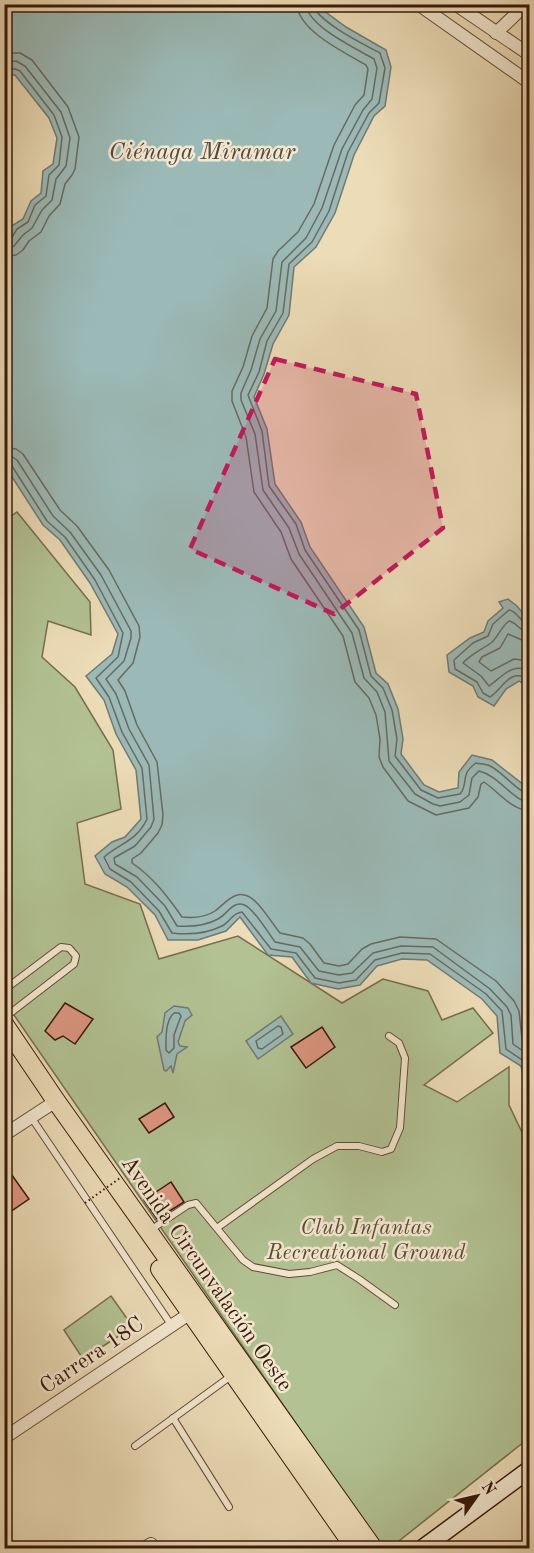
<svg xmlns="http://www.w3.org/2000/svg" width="534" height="1553" font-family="'Old Standard TT',serif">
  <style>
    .green { fill: #b2c293; stroke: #756d4e; stroke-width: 1.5 }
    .water { fill: #9bbab7; stroke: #737972; stroke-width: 1.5 }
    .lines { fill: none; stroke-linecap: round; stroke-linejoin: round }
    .shore { stroke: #6a6960; stroke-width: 1.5 }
    .building { fill: #de9682; stroke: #38180a; stroke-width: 1.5 }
    .lane-casing { stroke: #654935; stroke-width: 8 }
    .street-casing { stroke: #654935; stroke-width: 14 }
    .secondary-casing { stroke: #38180a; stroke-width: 19 }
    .primary-casing { stroke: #38180a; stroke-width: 20 }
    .lane { stroke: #f3e8d0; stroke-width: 6 }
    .street { stroke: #f3e8d0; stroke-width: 12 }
    .secondary { stroke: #f3e8d0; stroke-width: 16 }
    .primary { stroke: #ecdcb7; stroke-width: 18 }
    .path-bridge { stroke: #38180a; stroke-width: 2; stroke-dasharray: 1.5 3; stroke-linecap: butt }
    .marked { fill: #c2185b; fill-opacity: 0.2; stroke: #c2185b; stroke-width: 4.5; stroke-dasharray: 12 8; stroke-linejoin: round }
    .labels { text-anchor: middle; stroke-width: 5; stroke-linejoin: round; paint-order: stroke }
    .park-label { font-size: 22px; font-style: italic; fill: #5d4b33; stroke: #f3e8d0 }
    .street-label { font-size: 22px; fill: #38180a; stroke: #f3e8d0 }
    .water-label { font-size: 24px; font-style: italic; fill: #56493e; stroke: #f3e8d0 }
  </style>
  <rect width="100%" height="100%" fill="#ecdcb7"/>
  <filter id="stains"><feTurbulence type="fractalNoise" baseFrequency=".00333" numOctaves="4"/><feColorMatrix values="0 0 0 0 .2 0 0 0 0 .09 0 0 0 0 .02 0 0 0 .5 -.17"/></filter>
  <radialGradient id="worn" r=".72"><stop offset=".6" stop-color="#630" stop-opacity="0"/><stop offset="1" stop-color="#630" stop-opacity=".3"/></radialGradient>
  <g class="green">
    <path d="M 17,512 L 90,602 L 91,635 L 48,621 L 42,657 L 75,687 L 113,750 L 121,809 L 77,823 L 85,884 L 140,904 L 159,959 L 238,936 L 342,1003 L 383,979 L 428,991 L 442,1020 L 473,1008 L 493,1033 L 424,1085 L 457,1102 L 509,1067 L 509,1105 L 529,1147 L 529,1438 L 390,1548 L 382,1548 L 5,1002 L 4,521 Z"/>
    <path d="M 111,1296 L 133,1327 L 83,1359 L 64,1330 Z"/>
  </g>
  <g class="water">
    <path d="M 5,4 L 316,5 L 346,27 L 386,50 L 391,67 L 385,106 L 374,116 L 354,155 L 335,213 L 316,247 L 294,267 L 289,315 L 273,344 L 264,374 L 254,397 L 267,429 L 275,484 L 301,522 L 310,547 L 364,627 L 376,673 L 388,684 L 398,709 L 403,739 L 401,754 L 424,785 L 439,792 L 458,788 L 459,772 L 472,755 L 492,760 L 529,789 L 529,1099 L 521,1066 L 500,1053 L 497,1016 L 482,999 L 427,960 L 402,959 L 377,966 L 360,985 L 338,989 L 311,983 L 292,957 L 268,955 L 240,917 L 226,931 L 198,940 L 168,940 L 155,915 L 127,887 L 105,874 L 95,856 L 112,842 L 125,837 L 141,819 L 136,770 L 116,734 L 104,700 L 86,676 L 112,654 L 118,634 L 90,583 L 60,540 L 43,525 L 5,466 L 5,239 L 13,225 L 23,219 L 31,201 L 41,193 L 43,171 L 53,164 L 57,138 L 49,118 L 15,75 L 5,75 Z"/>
    <path d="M 508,599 L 517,606 L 529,621 L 529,686 L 519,681 L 506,689 L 494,706 L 478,697 L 473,686 L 449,672 L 447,655 L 470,638 L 484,632 L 488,621 L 503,608 L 499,602 Z"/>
    <path d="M 174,1006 L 188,1008 L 192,1015 L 185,1021 L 178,1042 L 180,1046 L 187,1047 L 177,1054 L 173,1073 L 171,1066 L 166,1071 L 164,1070 L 157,1037 L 162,1032 L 165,1013 Z"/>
    <path d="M 281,1016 L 293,1034 L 258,1059 L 246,1041 Z"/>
  </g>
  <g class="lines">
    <g class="shore">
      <path d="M 297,4 C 298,31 346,53 366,65 L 368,69 L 364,95 L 355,105 L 334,145 L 314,204 L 298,232 L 278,251 L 273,259 L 267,308 L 252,336 L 243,367 L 232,391 L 232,401 L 246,437 L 254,492 L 281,532 L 291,559 L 343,636 L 355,682 L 369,698 L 376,715 L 380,739 L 379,757 L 383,767 L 408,801 L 436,815 L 469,808 L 478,797 L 481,784 L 484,782 C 499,792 511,810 530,811"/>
      <path d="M 306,4 C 307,26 357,49 374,59 L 377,68 L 372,99 L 363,110 L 342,149 L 322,208 L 306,238 L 282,262 L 276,311 L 260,339 L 251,370 L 241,393 L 241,400 L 255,434 L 263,490 L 289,528 L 299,554 L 352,633 L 364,678 L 377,692 L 385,712 L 389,761 L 415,794 L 433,804 L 440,806 L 460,802 L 469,795 L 472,778 L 479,771 C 500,776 512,801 530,802"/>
      <path d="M 313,4 C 316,21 365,45 380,53 L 385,68 L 379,103 L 369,113 L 348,152 L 329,211 L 312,242 L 289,264 L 283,313 L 267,341 L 259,372 L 248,395 L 262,431 L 269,486 L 296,524 L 305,550 L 359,630 L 371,676 L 383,688 L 392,710 L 397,739 L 395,756 L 421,790 L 438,798 L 460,794 C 469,784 459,775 476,763 C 480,764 486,764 490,766 C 503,772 518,793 530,794"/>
      <path d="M 4,53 L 20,53 L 32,60 L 68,107 L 79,137 L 75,169 L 72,175 L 65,184 L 60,204 L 49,216 L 41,232 L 29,241 L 23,250 L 16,255 L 4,257"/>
      <path d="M 4,62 L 16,61 L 25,66 L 61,112 L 70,138 L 66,166 L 56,179 L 52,200 L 42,210 L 32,228 L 23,235 L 14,246 L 4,248"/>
      <path d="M 4,69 L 15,69 L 20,71 L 54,115 L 62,137 L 59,165 L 49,175 L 46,196 L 35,205 L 28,222 L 17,229 L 11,239 L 4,241"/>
      <path d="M 4,447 L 16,449 L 23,454 L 60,510 L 77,526 L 109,570 L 139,626 L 140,637 L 133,663 L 118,680 L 125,691 L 137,725 L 157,762 L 163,815 L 162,825 L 158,833 L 141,853 L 132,859 L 132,863 C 153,877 168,897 182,917 C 192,918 206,917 215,911 C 228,901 238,885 256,902 C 265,911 272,923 280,933 L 303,938 L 310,944 L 324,963 L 339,966 L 348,964 L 362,949 L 371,944 L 400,937 L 436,939 L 496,981 L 514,1001 L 519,1011 L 522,1039 L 530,1045"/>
      <path d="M 4,456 L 11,456 L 17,460 L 53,516 L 70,532 L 101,575 L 131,631 L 131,638 L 124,661 L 106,679 L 116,694 L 129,729 L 149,765 L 154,819 L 151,827 L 135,846 L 114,858 L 115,864 L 137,877 L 165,906 L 177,926 C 190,927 205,926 218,919 C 228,914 235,896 249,908 C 259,917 267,931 275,942 L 300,947 L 319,971 L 339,975 L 352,973 L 373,953 L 401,946 L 433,947 L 490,989 L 507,1007 L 511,1015 L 513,1044 L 530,1056"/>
      <path d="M 4,463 L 12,466 L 47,521 L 65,537 L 95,580 L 123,633 L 118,657 L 96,678 L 109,697 L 122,732 L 142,768 L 147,819 C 137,841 120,843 104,857 L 110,869 L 131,882 L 159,911 L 172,933 C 189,935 206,934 222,926 C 230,922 232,913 242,912 L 271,949 L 296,953 L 315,978 L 339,983 L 356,980 L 375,960 L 402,953 L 430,954 L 486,994 L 502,1011 L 506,1049 L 525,1062 L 530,1076"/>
      <path d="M 530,624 C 520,624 518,611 509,610 L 493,624 L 488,636 L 473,643 L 454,660 L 455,669 L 477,682 L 483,693 L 490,697 C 504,688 508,668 530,679"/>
      <path d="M 530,632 C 519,632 517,622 509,621 C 500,628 497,639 491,643 C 481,650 471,654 463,663 L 481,676 L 489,686 C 502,677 512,662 530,671"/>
      <path d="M 530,641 L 522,640 L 508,634 L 500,648 L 482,657 L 479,662 L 491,671 L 514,659 L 530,661"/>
      <path d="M 174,1013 L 179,1013 L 181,1016 L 174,1035 L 174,1048 L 169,1053 L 166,1050 C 166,1039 165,1021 174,1013 Z"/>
      <path d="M 278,1026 L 281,1027 L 283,1034 L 262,1049 L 258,1048 L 256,1041 Z"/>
    </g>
  </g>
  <g class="building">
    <path d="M 65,1003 L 93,1019 L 75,1044 L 63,1036 L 55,1040 L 45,1031 Z"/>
    <path d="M 322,1027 L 335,1047 L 306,1068 L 291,1047 Z"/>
    <path d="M 165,1103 L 174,1117 L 149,1133 L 139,1119 Z"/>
    <path d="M 4,1164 L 29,1199 L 4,1216 Z"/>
    <path d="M 171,1182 L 184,1202 L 157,1219 L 144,1200 Z"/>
  </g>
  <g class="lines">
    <defs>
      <g id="lane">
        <path d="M 4,990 L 61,947 L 69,948 L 76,956 L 74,964 L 4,1018"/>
        <path d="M 31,1117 L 172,1326"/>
        <path d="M 217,1228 L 313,1159 L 337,1146 L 359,1146 L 382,1152 L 391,1149 L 400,1128 L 405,1058 L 399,1043 L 389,1036"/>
        <path d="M 149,1231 L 188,1205 L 196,1203 L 243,1260 L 253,1267 L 289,1274 L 310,1272 L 337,1265 L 359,1279 L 395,1305"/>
        <path d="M 173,1418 L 229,1507"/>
        <path d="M 135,1446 L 231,1376"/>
        <path d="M 80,1548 L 81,1547"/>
      </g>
      <g id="street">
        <path d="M 418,4 L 530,83"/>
        <path d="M 455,4 L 530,55"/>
        <path d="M 496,33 L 516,14 L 520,4"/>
        <path d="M 4,1135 L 56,1101"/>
        <path d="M 4,1438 L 195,1310"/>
        <path d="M 144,1548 L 151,1544 L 154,1548"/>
      </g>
      <path id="secondary" d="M 423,1548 L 530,1469"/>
      <g id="primary">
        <path d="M 4,1024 L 56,1101 L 373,1548"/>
        <path d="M 160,1269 L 355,1548"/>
      </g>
    </defs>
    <use href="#lane" class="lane-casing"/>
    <use href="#street" class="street-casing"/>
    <use href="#secondary" class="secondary-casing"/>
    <use href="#primary" class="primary-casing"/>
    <use href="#lane" class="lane"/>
    <use href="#street" class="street"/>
    <use href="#secondary" class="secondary"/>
    <use href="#primary" class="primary"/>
    <path class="path-bridge" d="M 85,1203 L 120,1178"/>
  </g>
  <path class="marked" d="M 275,359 L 416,394 L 443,528 L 334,614 L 190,549 Z"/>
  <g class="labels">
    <g class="park-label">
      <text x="366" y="1234">Club Infantas<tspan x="366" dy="25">Recreational Ground</tspan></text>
    </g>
    <g class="street-label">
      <text transform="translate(208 1273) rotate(55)" y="8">Avenida Circunvalación Oeste</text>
      <text transform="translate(91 1354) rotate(-34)" y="8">Carrera 18C</text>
    </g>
    <g class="water-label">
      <text x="202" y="159">Ciénaga Miramar</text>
    </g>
  </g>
  <rect width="534" height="1553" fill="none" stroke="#ecdcb7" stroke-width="24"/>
  <rect x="6" y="6" width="522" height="1541" fill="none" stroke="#38180a" stroke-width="3"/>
  <rect x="12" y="12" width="510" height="1529" fill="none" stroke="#38180a" stroke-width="1.5"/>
  <g transform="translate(477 1496) rotate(56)" stroke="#f3e8d0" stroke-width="4.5" paint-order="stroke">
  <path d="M0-4.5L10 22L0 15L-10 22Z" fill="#38180a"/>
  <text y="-9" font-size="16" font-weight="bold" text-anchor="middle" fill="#38180a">N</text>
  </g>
  <rect width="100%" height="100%" filter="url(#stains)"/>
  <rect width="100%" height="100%" fill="url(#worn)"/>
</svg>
